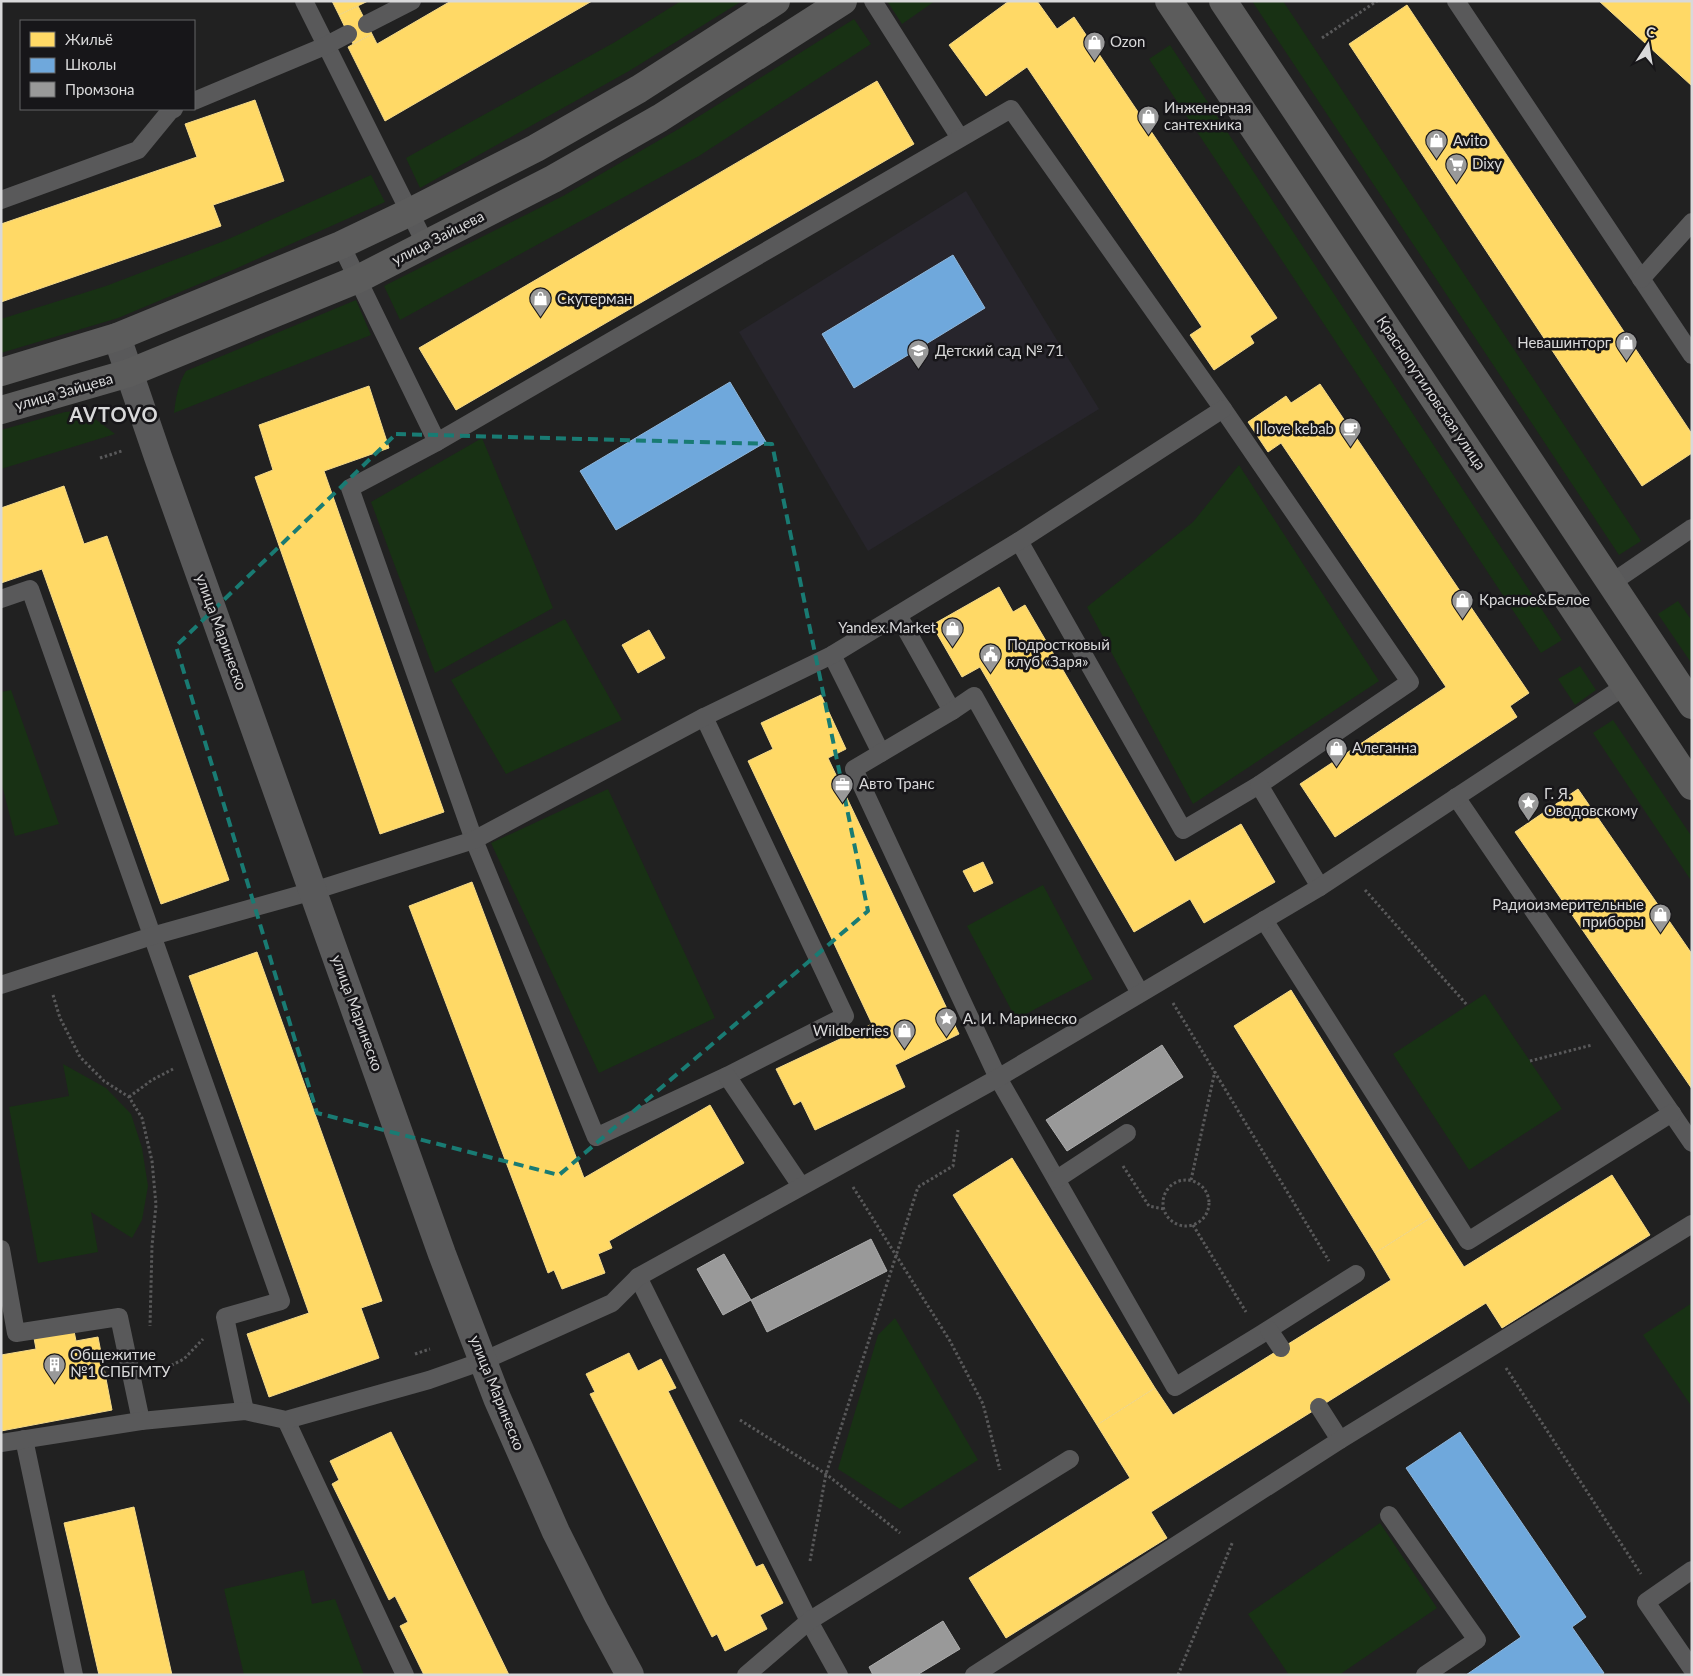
<svg xmlns="http://www.w3.org/2000/svg" width="1693" height="1676" font-family="Lato,sans-serif">
  <style>
    .built { fill: #27252c }
    .green { fill: #183114 }
    .homes { fill: #ffd966; stroke: #f4d989 }
    .schools { fill: #6fa8dc; stroke: #8fb7db }
    .industry { fill: #999; stroke: #acacac }
    .lines { fill: none; stroke-linecap: round; stroke-linejoin: round }
    .path { stroke: #59595a; stroke-width: 3; stroke-dasharray: 2.5 2.5; stroke-linecap: butt }
    .lane { stroke: #59595a; stroke-width: 18 }
    .street { stroke: #59595a; stroke-width: 28 }
    .secondary { stroke: #5c5c5c; stroke-width: 28 }
    .marked { fill: none; stroke: #197b73; stroke-width: 4; stroke-dasharray: 10 6; stroke-linejoin: round }
    .labels { text-anchor: middle; stroke-width: 5; stroke-linejoin: round; paint-order: stroke }
    .poi-label { font-size: 15px; fill: #d9d9da; stroke: #171619; text-anchor: start }
    .street-label { font-size: 15px; fill: #d9d9da; stroke: #171619 }
    .district-label { font-size: 20px; font-weight: bold; letter-spacing: 1px; fill: #d9d9da; stroke: #171619 }
  </style>
  <rect width="100%" height="100%" fill="#212121"/>
  <path class="built" d="M 966,191 L 1099,409 L 868,551 L 739,332 Z"/>
  <g class="green">
    <path d="M 681,1 L 742,1 L 629,71 L 420,188 L 406,158 L 615,42 Z"/>
    <path d="M 887,1 L 935,1 L 902,24 Z"/>
    <path d="M 1252,1 L 1283,1 L 1641,541 L 1619,555 Z"/>
    <path d="M 854,19 L 871,44 L 699,156 L 400,320 L 384,286 L 563,196 L 682,127 Z"/>
    <path d="M 1170,45 L 1562,640 L 1541,653 L 1149,59 Z"/>
    <path d="M 371,175 L 385,202 L 235,269 L 118,318 L 1,353 L 1,319 L 106,286 L 224,241 Z"/>
    <path d="M 356,300 L 371,335 L 174,413 C 176,397 178,384 186,371 Z"/>
    <path d="M 77,411 L 90,415 L 115,434 L 1,469 L 1,430 L 65,412 Z"/>
    <path d="M 482,438 L 553,608 L 435,673 L 371,502 Z"/>
    <path d="M 1239,465 L 1379,681 L 1193,804 L 1087,607 L 1193,522 Z"/>
    <path d="M 1678,601 L 1692,621 L 1692,664 L 1658,614 Z"/>
    <path d="M 565,619 L 622,720 L 506,774 L 451,680 Z"/>
    <path d="M 1580,666 L 1596,690 L 1575,705 L 1558,679 Z"/>
    <path d="M 11,690 L 59,824 L 15,836 L 1,781 L 1,692 Z"/>
    <path d="M 1613,720 L 1692,837 L 1692,882 L 1593,733 Z"/>
    <path d="M 608,789 L 715,1018 L 599,1073 L 491,843 Z"/>
    <path d="M 1043,885 L 1093,979 L 1016,1019 L 967,926 Z"/>
    <path d="M 1485,994 L 1562,1109 L 1469,1170 L 1393,1054 Z"/>
    <path d="M 63,1064 L 106,1088 L 131,1114 L 142,1148 L 148,1186 L 142,1220 L 132,1238 L 91,1212 L 98,1252 L 38,1263 L 9,1107 L 69,1096 Z"/>
    <path d="M 1692,1303 L 1692,1407 L 1643,1335 Z"/>
    <path d="M 895,1318 L 978,1460 L 900,1509 L 838,1469 L 878,1335 Z"/>
    <path d="M 1380,1523 L 1437,1608 L 1339,1675 L 1289,1675 L 1248,1614 Z"/>
    <path d="M 304,1570 L 312,1604 L 335,1599 L 364,1675 L 244,1675 L 224,1589 Z"/>
  </g>
  <g class="homes">
    <path d="M 332,1 L 368,1 L 339,15 Z"/>
    <path d="M 451,1 L 592,1 L 385,121 L 348,47 L 372,34 L 377,44 Z"/>
    <path d="M 1009,1 L 1037,1 L 1057,29 L 1074,17 L 1277,318 L 1250,336 L 1254,343 L 1214,370 L 1190,335 L 1202,327 L 1027,67 L 986,96 L 949,45 Z"/>
    <path d="M 1599,1 L 1692,1 L 1692,86 Z"/>
    <path d="M 1407,5 L 1692,434 L 1692,453 L 1642,486 L 1349,44 Z"/>
    <path d="M 358,6 L 372,34 L 353,44 L 339,15 Z"/>
    <path d="M 877,81 L 914,144 L 456,410 L 419,348 Z"/>
    <path d="M 255,100 L 284,181 L 213,205 L 221,226 L 1,302 L 1,224 L 197,157 L 185,124 Z"/>
    <path d="M 1320,384 L 1529,693 L 1510,706 L 1517,717 L 1335,837 L 1300,784 L 1446,687 L 1281,443 L 1268,452 L 1248,422 L 1286,396 L 1291,403 Z"/>
    <path d="M 369,386 L 389,448 L 324,471 L 444,812 L 380,834 L 255,477 L 273,470 L 259,425 Z"/>
    <path d="M 64,486 L 84,544 L 107,536 L 229,880 L 161,904 L 42,569 L 1,583 L 1,508 Z"/>
    <path d="M 999,587 L 1013,612 L 1025,605 L 1175,862 L 1241,824 L 1275,882 L 1204,923 L 1190,899 L 1134,932 L 980,667 L 962,677 L 932,625 Z"/>
    <path d="M 649,630 L 665,658 L 638,673 L 622,645 Z"/>
    <path d="M 821,695 L 846,749 L 828,758 L 959,1034 L 895,1065 L 905,1087 L 815,1130 L 801,1101 L 794,1105 L 776,1069 L 872,1024 L 748,761 L 773,749 L 761,723 Z"/>
    <path d="M 1578,789 L 1692,954 L 1692,1089 L 1515,832 Z"/>
    <path d="M 983,862 L 993,883 L 974,892 L 963,871 Z"/>
    <path d="M 472,882 L 584,1178 L 710,1105 L 744,1163 L 609,1241 L 612,1248 L 598,1254 L 605,1273 L 562,1289 L 554,1270 L 548,1273 L 409,906 Z"/>
    <path d="M 257,952 L 382,1301 L 361,1308 L 379,1358 L 269,1397 L 247,1334 L 309,1313 L 189,976 Z"/>
    <path d="M 1291,990 L 1432,1217 L 1375,1253 L 1234,1026 Z"/>
    <path d="M 1012,1158 L 1155,1388 L 1097,1425 L 953,1195 Z"/>
    <path d="M 1612,1175 L 1650,1235 L 1502,1328 L 1486,1303 L 1151,1512 L 1167,1538 L 1006,1638 L 969,1578 L 1130,1478 L 1097,1425 L 1155,1388 L 1173,1415 L 1240,1374 L 1391,1280 L 1375,1253 L 1432,1217 L 1464,1267 Z"/>
    <path d="M 74,1331 L 76,1341 L 98,1337 L 112,1410 L 1,1431 L 1,1355 L 36,1349 L 34,1338 Z"/>
    <path d="M 629,1353 L 638,1371 L 661,1359 L 676,1388 L 668,1391 L 756,1567 L 763,1564 L 783,1603 L 760,1615 L 767,1629 L 725,1651 L 717,1634 L 712,1637 L 590,1394 L 595,1392 L 586,1374 Z"/>
    <path d="M 391,1432 L 430,1512 L 509,1675 L 424,1675 L 400,1626 L 408,1622 L 395,1596 L 389,1600 L 332,1484 L 339,1480 L 330,1461 Z"/>
    <path d="M 134,1507 L 172,1675 L 99,1675 L 78,1583 L 64,1523 Z"/>
  </g>
  <g class="schools">
    <path d="M 953,255 L 985,308 L 854,388 L 822,334 Z"/>
    <path d="M 730,382 L 766,442 L 616,530 L 580,471 Z"/>
    <path d="M 1460,1432 L 1586,1617 L 1572,1627 L 1604,1673 L 1601,1675 L 1466,1675 L 1521,1637 L 1406,1468 Z"/>
  </g>
  <g class="industry">
    <path d="M 1162,1045 L 1183,1077 L 1067,1151 L 1046,1120 Z"/>
    <path d="M 871,1239 L 887,1271 L 767,1332 L 751,1300 Z"/>
    <path d="M 724,1254 L 751,1300 L 723,1315 L 697,1269 Z"/>
    <path d="M 943,1621 L 960,1649 L 917,1675 L 873,1675 L 869,1667 Z"/>
  </g>
  <g class="lines">
    <g class="path">
      <path d="M 1322,38 L 1377,1"/>
      <path d="M 100,458 L 122,451"/>
      <path d="M 1365,890 L 1467,1005"/>
      <path d="M 53,995 L 60,1018 L 80,1057 L 104,1081 L 129,1097 L 142,1118 L 152,1161 L 156,1205 L 152,1246 L 150,1326"/>
      <path d="M 1173,1003 L 1329,1261"/>
      <path d="M 1530,1061 L 1592,1045"/>
      <path d="M 129,1097 L 152,1080 L 173,1069"/>
      <path d="M 1123,1166 L 1149,1206 L 1164,1209"/>
      <path d="M 1191,1180 L 1215,1071"/>
      <circle cx="1186" cy="1203" r="23"/>
      <path d="M 853,1187 L 950,1341 L 983,1404 L 1000,1470"/>
      <path d="M 1193,1225 L 1246,1312"/>
      <path d="M 415,1354 L 430,1349"/>
      <path d="M 1506,1368 L 1641,1574"/>
      <path d="M 158,1372 L 184,1359 L 203,1339"/>
      <path d="M 740,1420 L 826,1474 L 900,1533"/>
      <path d="M 810,1561 L 826,1474 L 918,1187 L 953,1166 L 958,1130"/>
      <path d="M 1178,1675 L 1233,1541"/>
    </g>
    <g class="lane">
      <path d="M 304,1 L 426,245"/>
      <path d="M 873,1 L 960,138"/>
      <path d="M 1456,1 L 1692,355"/>
      <path d="M 367,24 L 412,1"/>
      <path d="M 194,101 L 325,46 L 348,34"/>
      <path d="M 1,200 L 138,150 L 170,111 L 174,109"/>
      <path d="M 341,245 L 437,442"/>
      <path d="M 1641,279 L 1692,222"/>
      <path d="M 1610,584 L 1692,528"/>
      <path d="M 1,599 L 30,589 L 281,1301 L 225,1317 L 245,1411"/>
      <path d="M 898,615 L 952,711"/>
      <path d="M 832,655 L 881,753"/>
      <path d="M 704,717 L 845,1016 L 727,1076 L 596,1137 L 474,840 L 350,488 L 437,442 L 1011,109 L 1223,409 L 1410,682 L 1259,785 L 1183,830 L 1019,541"/>
      <path d="M 1259,785 L 1320,887"/>
      <path d="M 1456,797 L 1692,1143"/>
      <path d="M 1264,920 L 1468,1241 L 1672,1113"/>
      <path d="M 1,985 L 152,936 L 313,891 L 474,840 L 704,717 L 832,655 L 1019,541 L 1223,409"/>
      <path d="M 1140,993 L 974,696 L 952,711 L 854,769 L 998,1078 L 1175,1387 L 1260,1335 L 1356,1274"/>
      <path d="M 727,1076 L 801,1186"/>
      <path d="M 1057,1179 L 1127,1133"/>
      <path d="M 1,1249 L 16,1333 L 119,1317 L 141,1421"/>
      <path d="M 638,1277 L 809,1621 L 839,1675"/>
      <path d="M 1269,1330 L 1281,1348"/>
      <path d="M 1319,1407 L 1340,1440"/>
      <path d="M 286,1420 L 405,1675"/>
      <path d="M 24,1439 L 74,1675"/>
      <path d="M 1,1443 L 141,1421 L 245,1411 L 286,1420 L 429,1380 L 483,1361 L 612,1303 L 638,1277 L 998,1078 L 1320,887 L 1625,686"/>
      <path d="M 1389,1515 L 1477,1640 L 1425,1675"/>
      <path d="M 1692,1570 L 1646,1602 L 1692,1669"/>
      <path d="M 746,1675 L 809,1621 L 1070,1459"/>
      <path d="M 974,1675 L 1340,1440 L 1692,1224"/>
    </g>
    <path class="street" d="M 117,337 L 158,457 L 442,1254 L 497,1398 L 556,1532 L 596,1612 L 630,1675"/>
    <g class="secondary">
      <path d="M 1169,1 L 1692,786"/>
      <path d="M 1223,1 L 1692,705"/>
      <path d="M 1,372 L 117,337 L 341,245 L 408,213 L 536,148 L 639,89 L 776,1"/>
      <path d="M 1,410 L 129,373 L 358,279 L 553,179 L 660,118 L 843,1"/>
    </g>
  </g>
  <path class="marked" d="M 396,434 L 772,444 L 868,911 L 559,1175 L 317,1113 L 176,646 Z"/>
  <defs>
    <symbol id="shop-pin" viewBox="-11 -11 22 30"><path d="M0 17L-7.5 6A9.5 9.5 0 1 1 7.5 6Z" fill="#999" stroke="#171619"/><path d="M-5-2.5h2.3a2.7 3.5 0 0 1 5.4 0H5L5.5 6h-11ZM-1.5-2.5h3a1.5 2.3 0 0 0-3 0Z" fill="#fff"/></symbol>
    <symbol id="supermarket-pin" viewBox="-11 -11 22 30"><path d="M0 17L-7.5 6A9.5 9.5 0 1 1 7.5 6Z" fill="#999" stroke="#171619"/><path d="M-6-5.5h2.5l.6 2H6L4.5 2H-2.5L-4.4-4H-6ZM-1.5 3.2a1.3 1.3 0 1 0 .1 0ZM3 3.2a1.3 1.3 0 1 0 .1 0Z" fill="#fff"/></symbol>
    <symbol id="school-pin" viewBox="-11 -11 22 30"><path d="M0 17L-7.5 6A9.5 9.5 0 1 1 7.5 6Z" fill="#999" stroke="#171619"/><path d="M0-5L7-2L0 1L-7-2ZM-4 1L0 2.5L4 1V4Q0 6-4 4Z" fill="#fff"/></symbol>
    <symbol id="cafe-pin" viewBox="-11 -11 22 30"><path d="M0 17L-7.5 6A9.5 9.5 0 1 1 7.5 6Z" fill="#999" stroke="#171619"/><path d="M-5.5-4.5H6V0H3Q3 3.5 0 3.5H-2.5Q-5.5 3.5-5.5 0ZM3-3.2v2h1.7v-2ZM-6 4.5H4V6H-6Z" fill="#fff"/></symbol>
    <symbol id="civic-pin" viewBox="-11 -11 22 30"><path d="M0 17L-7.5 6A9.5 9.5 0 1 1 7.5 6Z" fill="#999" stroke="#171619"/><path d="M-.6-6.5H3V-4.5H.6V-3L4-1V1h2V6H-6V1h2V-1L-.6-3ZM-1.2 2.5V6h2.4V2.5Z" fill="#fff"/></symbol>
    <symbol id="office-pin" viewBox="-11 -11 22 30"><path d="M0 17L-7.5 6A9.5 9.5 0 1 1 7.5 6Z" fill="#999" stroke="#171619"/><path d="M-6-3h4V-5.5h4V-3h4V5H-6ZM-1-4.5V-3h2v-1.5ZM-6 0V1H6V0Z" fill="#fff"/></symbol>
    <symbol id="sight-pin" viewBox="-11 -11 22 30"><path d="M0 17L-7.5 6A9.5 9.5 0 1 1 7.5 6Z" fill="#999" stroke="#171619"/><path d="M0-6L1.8-2.2L6-1.7L2.9 1.2L3.7 5.4L0 3.3L-3.7 5.4L-2.9 1.2L-6-1.7L-1.8-2.2Z" fill="#fff"/></symbol>
    <symbol id="building-pin" viewBox="-11 -11 22 30"><path d="M0 17L-7.5 6A9.5 9.5 0 1 1 7.5 6Z" fill="#999" stroke="#171619"/><path d="M-4-6H4V6H1V3H-1V6H-4ZM-2.5-4.3h1.7v1.8h-1.7ZM.8-4.3h1.7v1.8H.8ZM-2.5-1h1.7V.8h-1.7ZM.8-1h1.7V.8H.8Z" fill="#fff"/></symbol>
  </defs>
  <g fill-rule="evenodd">
    <use href="#shop-pin" x="1082" y="30" width="25" height="34"/>
    <use href="#shop-pin" x="1136" y="104" width="25" height="34"/>
    <use href="#shop-pin" x="1424" y="128" width="25" height="34"/>
    <use href="#supermarket-pin" x="1444" y="152" width="25" height="34"/>
    <use href="#shop-pin" x="528" y="286" width="25" height="34"/>
    <use href="#shop-pin" x="1614" y="330" width="25" height="34"/>
    <use href="#school-pin" x="906" y="338" width="25" height="34"/>
    <use href="#cafe-pin" x="1338" y="416" width="25" height="34"/>
    <use href="#shop-pin" x="1450" y="588" width="25" height="34"/>
    <use href="#shop-pin" x="940" y="616" width="25" height="34"/>
    <use href="#civic-pin" x="978" y="642" width="25" height="34"/>
    <use href="#shop-pin" x="1324" y="736" width="25" height="34"/>
    <use href="#office-pin" x="830" y="772" width="25" height="34"/>
    <use href="#sight-pin" x="1516" y="790" width="25" height="34"/>
    <use href="#shop-pin" x="1648" y="902" width="25" height="34"/>
    <use href="#sight-pin" x="934" y="1006" width="25" height="34"/>
    <use href="#shop-pin" x="892" y="1018" width="25" height="34"/>
    <use href="#building-pin" x="42" y="1352" width="25" height="34"/>
  </g>
  <g class="labels">
    <g class="poi-label">
      <text x="1110" y="47">Ozon</text>
      <text x="1164" y="113">Инженерная<tspan x="1164" dy="17">сантехника</tspan></text>
      <text x="1453" y="146">Avito</text>
      <text x="1472" y="169">Dixy</text>
      <text x="557" y="304">Скутерман</text>
      <text x="1611" y="348" text-anchor="end">Невашинторг</text>
      <text x="935" y="356">Детский сад № 71</text>
      <text x="1334" y="434" text-anchor="end">I love kebab</text>
      <text x="1479" y="605">Красное&amp;Белое</text>
      <text x="936" y="633" text-anchor="end">Yandex.Market</text>
      <text x="1007" y="650">Подростковый<tspan x="1007" dy="17">клуб «Заря»</tspan></text>
      <text x="1352" y="753">Алеганна</text>
      <text x="859" y="789">Авто Транс</text>
      <text x="1544" y="799">Г. Я.<tspan x="1544" dy="17">Оводовскому</tspan></text>
      <text x="1644" y="910" text-anchor="end">Радиоизмерительные<tspan x="1644" dy="17">приборы</tspan></text>
      <text x="963" y="1024">А. И. Маринеско</text>
      <text x="889" y="1036" text-anchor="end">Wildberries</text>
      <text x="70" y="1360">Общежитие<tspan x="70" dy="17">№1 СПБГМТУ</tspan></text>
    </g>
    <g class="street-label">
      <text transform="translate(438 238) rotate(-27)" y="5">улица Зайцева</text>
      <text transform="translate(64 392) rotate(-16)" y="5">улица Зайцева</text>
      <text transform="translate(1431 393) rotate(56)" y="5">Краснопутиловская улица</text>
      <text transform="translate(221 632) rotate(70)" y="5">улица Маринеско</text>
      <text transform="translate(357 1013) rotate(70)" y="5">улица Маринеско</text>
      <text transform="translate(497 1393) rotate(68)" y="5">улица Маринеско</text>
    </g>
    <g class="district-label">
      <text x="114" y="422">AVTOVO</text>
    </g>
  </g>
  <rect width="1693" height="1676" fill="none" stroke="#d9d9da" stroke-width="5"/>
  <rect x="20" y="20" width="175" height="90" fill="#171619" stroke="#656466"/>
  <rect x="30" y="32" width="25" height="15" fill="#ffd966" stroke="#656466"/>
  <text x="65" y="45" font-size="15" fill="#d9d9da">Жильё</text>
  <rect x="30" y="58" width="25" height="15" fill="#6fa8dc" stroke="#656466"/>
  <text x="65" y="70" font-size="15" fill="#d9d9da">Школы</text>
  <rect x="30" y="82" width="25" height="15" fill="#999999" stroke="#656466"/>
  <text x="65" y="95" font-size="15" fill="#d9d9da">Промзона</text>
  <g transform="translate(1648 45) rotate(12)" stroke="#171619" stroke-width="4" paint-order="stroke">
  <path d="M0-4L9 19L0 12L-9 19Z" fill="#d9d9da"/>
  <text y="-8" font-size="14" font-weight="bold" text-anchor="middle" fill="#d9d9da">С</text>
  </g>
</svg>
